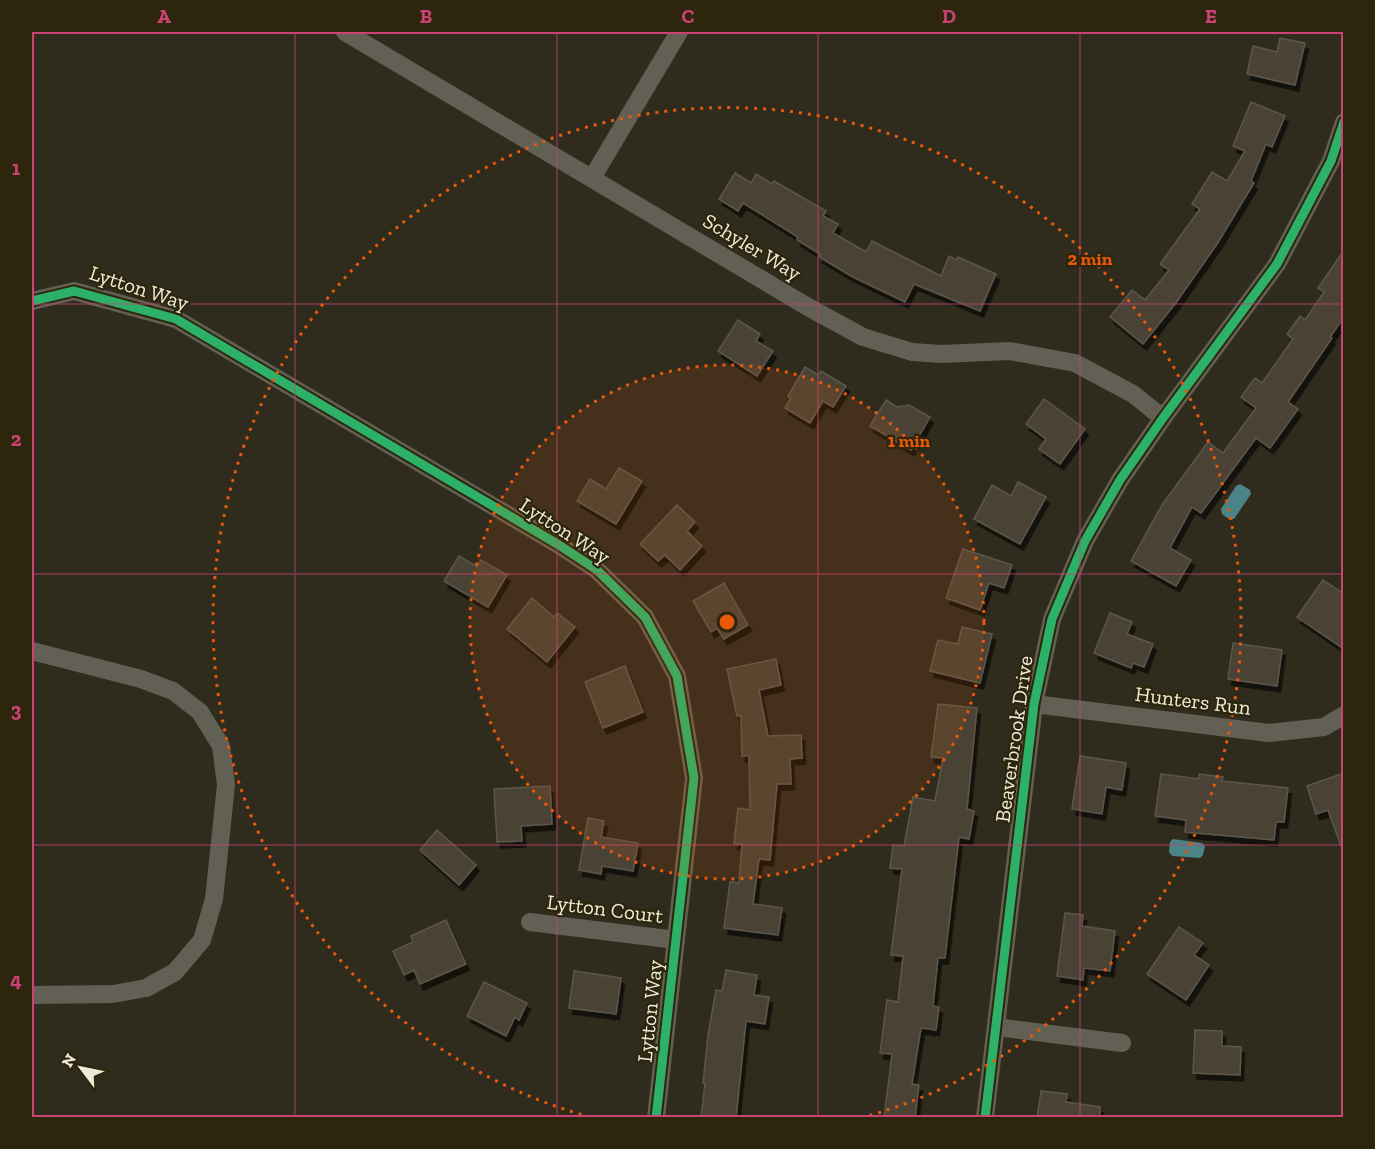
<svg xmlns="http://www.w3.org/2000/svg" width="1375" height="1149" font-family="'Zilla Slab',serif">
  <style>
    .water { fill: #4b8486 }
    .building { fill: #4a4335; stroke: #5c564b; stroke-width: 1.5; filter: url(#shadow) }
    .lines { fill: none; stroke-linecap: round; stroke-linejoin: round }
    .street { stroke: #626055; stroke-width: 18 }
    .cycleway-casing { stroke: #2d260c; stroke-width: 13 }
    .cycleway { stroke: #2db169; stroke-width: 9 }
    .grid { fill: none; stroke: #cb4275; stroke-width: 1.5; stroke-opacity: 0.55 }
    .ring { fill: none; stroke: #e8590c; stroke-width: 3; stroke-dasharray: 3 6 }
    .labels { text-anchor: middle; stroke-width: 4.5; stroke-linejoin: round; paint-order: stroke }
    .street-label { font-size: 21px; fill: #efebdb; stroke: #2d260c }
    .centre { fill: #e8590c; stroke: #2d260c; stroke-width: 3 }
    .ring-label { font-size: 18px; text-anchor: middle; font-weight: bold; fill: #e8590c; stroke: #2d260c; stroke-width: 4.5; stroke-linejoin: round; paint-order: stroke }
    .neatline { fill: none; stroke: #cb4275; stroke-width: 2 }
    .grid-label { font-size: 20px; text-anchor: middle; font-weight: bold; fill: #cb4275 }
  </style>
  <defs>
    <filter id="shadow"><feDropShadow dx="3.5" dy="6" stdDeviation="0" flood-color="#0009"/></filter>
  </defs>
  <rect width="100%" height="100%" fill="#2f2c1e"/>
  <g class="water">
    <path d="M 1240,484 L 1250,490 L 1251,494 L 1234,519 L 1229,519 L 1222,514 L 1221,509 L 1236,486 Z"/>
    <path d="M 1173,839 L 1202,843 L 1205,846 L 1203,855 L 1200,858 L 1172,856 L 1169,852 L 1170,842 Z"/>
  </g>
  <g class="building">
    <path d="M 1280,38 L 1305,43 L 1295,85 L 1247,74 L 1253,46 L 1277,52 Z"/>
    <path d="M 1251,102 L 1285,116 L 1272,147 L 1266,144 L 1251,181 L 1254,183 L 1217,244 L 1175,304 L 1143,344 L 1110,317 L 1132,290 L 1145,300 L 1169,270 L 1160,264 L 1200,209 L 1192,204 L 1212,172 L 1227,181 L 1245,151 L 1233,146 Z"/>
    <path d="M 735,173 L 751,183 L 756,174 L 772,184 L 774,181 L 826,211 L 823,216 L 838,224 L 833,233 L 866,252 L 872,241 L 941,276 L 949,256 L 957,260 L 958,257 L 996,274 L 980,311 L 914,284 L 905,302 L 853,277 L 819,257 L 820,254 L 797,240 L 798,237 L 743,203 L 738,211 L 719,199 Z"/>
    <path d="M 1344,250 L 1344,317 L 1330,337 L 1332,338 L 1288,402 L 1298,409 L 1270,448 L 1256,438 L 1201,513 L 1192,507 L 1170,548 L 1191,560 L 1176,586 L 1131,561 L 1162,505 L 1208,442 L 1223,453 L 1256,408 L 1241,397 L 1255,378 L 1262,383 L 1293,339 L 1287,334 L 1300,316 L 1305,320 L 1324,292 L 1318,288 Z"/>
    <path d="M 738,320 L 760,334 L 756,341 L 773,351 L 757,376 L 718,351 Z"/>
    <path d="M 805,367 L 818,375 L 821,371 L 846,386 L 833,407 L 823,401 L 810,423 L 785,408 L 791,398 L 788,396 Z"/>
    <path d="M 1044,399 L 1085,429 L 1060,464 L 1039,449 L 1046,439 L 1026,424 Z"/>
    <path d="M 886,400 L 897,407 L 909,405 L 930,417 L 911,450 L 870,426 Z"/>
    <path d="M 619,468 L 642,481 L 616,524 L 577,501 L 590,479 L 606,489 Z"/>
    <path d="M 1018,482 L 1046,497 L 1020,544 L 974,519 L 992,485 L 1011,496 Z"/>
    <path d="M 677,505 L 695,522 L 687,531 L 702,546 L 680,570 L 665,555 L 658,561 L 640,544 Z"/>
    <path d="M 963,549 L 1012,565 L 1004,588 L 989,583 L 980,610 L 946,598 Z"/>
    <path d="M 459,556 L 477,567 L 481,560 L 507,575 L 488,607 L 444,581 Z"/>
    <path d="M 1323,580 L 1344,594 L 1344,649 L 1297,617 Z"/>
    <path d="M 724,583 L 748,625 L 724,639 L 717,628 L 711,632 L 693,601 Z"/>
    <path d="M 532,598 L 554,617 L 557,613 L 575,627 L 547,662 L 507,629 Z"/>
    <path d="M 1110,613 L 1132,622 L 1127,634 L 1153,644 L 1144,667 L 1133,663 L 1131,668 L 1094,653 Z"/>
    <path d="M 962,627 L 992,634 L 980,683 L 930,671 L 938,640 L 958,644 Z"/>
    <path d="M 1233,643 L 1282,650 L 1277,686 L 1228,679 Z"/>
    <path d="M 776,659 L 781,685 L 759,690 L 768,736 L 801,735 L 802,758 L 790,759 L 791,784 L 777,784 L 770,860 L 759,859 L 753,904 L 782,908 L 778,935 L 724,928 L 730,882 L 739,883 L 742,844 L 734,844 L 738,808 L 750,810 L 749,756 L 742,756 L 741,716 L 737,716 L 727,669 Z"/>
    <path d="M 625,666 L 643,712 L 603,728 L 585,682 Z"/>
    <path d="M 938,704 L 977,708 L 967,809 L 974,811 L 969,839 L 959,837 L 945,958 L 938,958 L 933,1006 L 939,1007 L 936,1030 L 921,1028 L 912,1084 L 919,1085 L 915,1118 L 884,1118 L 892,1054 L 880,1053 L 887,1000 L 898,1002 L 903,956 L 891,955 L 902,869 L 890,868 L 893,845 L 904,846 L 913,797 L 935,801 L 943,758 L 931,757 Z"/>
    <path d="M 1080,756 L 1126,763 L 1122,790 L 1106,787 L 1102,814 L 1072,809 Z"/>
    <path d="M 1344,773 L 1344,846 L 1341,846 L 1328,810 L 1316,814 L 1307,786 Z"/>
    <path d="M 1161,774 L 1199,779 L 1199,774 L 1223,777 L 1222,781 L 1288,788 L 1284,822 L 1276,822 L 1274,840 L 1185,832 L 1186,820 L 1155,816 Z"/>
    <path d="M 550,786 L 552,824 L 521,826 L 522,841 L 497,842 L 494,789 Z"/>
    <path d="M 588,818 L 604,821 L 601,837 L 638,843 L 633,871 L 602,866 L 601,874 L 579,870 Z"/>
    <path d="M 437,830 L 476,865 L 459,885 L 420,850 Z"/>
    <path d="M 1065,913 L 1083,915 L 1082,926 L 1115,931 L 1110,971 L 1084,968 L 1083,980 L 1057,976 Z"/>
    <path d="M 446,920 L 466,964 L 420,984 L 414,970 L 404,975 L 393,951 L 413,942 L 411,936 Z"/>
    <path d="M 1179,927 L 1203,943 L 1194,955 L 1209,965 L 1186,1000 L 1147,974 Z"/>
    <path d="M 726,970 L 757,975 L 754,995 L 769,997 L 765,1024 L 746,1021 L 736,1118 L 701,1118 L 705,1083 L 703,1083 L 708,1035 L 716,990 L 722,991 Z"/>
    <path d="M 574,971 L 621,978 L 616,1014 L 569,1008 Z"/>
    <path d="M 484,982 L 527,1003 L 519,1020 L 515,1017 L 506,1036 L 467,1016 Z"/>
    <path d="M 1195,1030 L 1222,1031 L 1222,1046 L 1241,1047 L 1240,1075 L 1193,1073 Z"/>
    <path d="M 1041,1091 L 1067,1094 L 1066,1102 L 1100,1107 L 1100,1118 L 1037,1118 Z"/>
  </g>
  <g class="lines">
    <g class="street">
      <path d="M 345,32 L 808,307 L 863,337 L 912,352 L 941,354 L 1010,351 L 1075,363 L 1133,394 L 1163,418"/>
      <path d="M 592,178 L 679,32"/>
      <path d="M 32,301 L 74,291 L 176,319 L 559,545 L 597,570 L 645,617 L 677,676 L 694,778 L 656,1118"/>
      <path d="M 32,651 L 141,679 L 173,691 L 200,712 L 221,746 L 226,785 L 214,899 L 202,940 L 175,972 L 146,988 L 113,994 L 32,995"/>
      <path d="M 1034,704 L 1269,733 L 1324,727 L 1344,715"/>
      <path d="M 530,922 L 676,940"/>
      <path d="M 996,1027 L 1122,1043"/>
      <path d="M 985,1118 L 1034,704 L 1052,619 L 1085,541 L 1120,480 L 1163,418 L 1277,264 L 1331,161 L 1344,122"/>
    </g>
    <defs>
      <g id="cycleway">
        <path d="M 32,301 L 74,291 L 176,319 L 559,545 L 597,570 L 645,617 L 677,676 L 694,778 L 656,1118"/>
        <path d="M 985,1118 L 1034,704 L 1052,619 L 1085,541 L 1120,480 L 1163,418 L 1277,264 L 1331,161 L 1344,122"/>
      </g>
    </defs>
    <use href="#cycleway" class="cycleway-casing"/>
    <use href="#cycleway" class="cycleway"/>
  </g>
  <path class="grid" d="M 295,32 L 295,1118M 557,32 L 557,1118M 818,32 L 818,1118M 1080,32 L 1080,1118M 32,304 L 1344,304M 32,574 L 1344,574M 32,845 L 1344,845"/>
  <circle cx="727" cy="622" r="257" fill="#e8590c" fill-opacity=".12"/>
  <g class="ring">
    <circle cx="727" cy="622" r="257"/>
    <path d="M590 1117A514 514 0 1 1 864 1117"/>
  </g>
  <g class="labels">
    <g class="street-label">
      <text transform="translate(752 247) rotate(31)" y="7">Schyler Way</text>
      <text transform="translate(139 288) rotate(18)" y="7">Lytton Way</text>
      <text transform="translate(565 531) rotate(33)" y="7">Lytton Way</text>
      <text transform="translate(1193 701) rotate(7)" y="7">Hunters Run</text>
      <text transform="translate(1014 739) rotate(-82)" y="7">Beaverbrook Drive</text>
      <text transform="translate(605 909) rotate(7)" y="7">Lytton Court</text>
      <text transform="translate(650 1011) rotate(-84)" y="7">Lytton Way</text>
    </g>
  </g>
  <circle cx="727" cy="622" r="9" class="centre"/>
  <g class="ring-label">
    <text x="1090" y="265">2 min</text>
    <text x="909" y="447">1 min</text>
  </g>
  <rect width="1375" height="1149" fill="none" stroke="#2d260c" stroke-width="66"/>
  <g transform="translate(81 1068) rotate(302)" stroke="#2d260c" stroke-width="4.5" paint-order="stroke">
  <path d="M0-4.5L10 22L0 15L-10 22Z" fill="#efebdb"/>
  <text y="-9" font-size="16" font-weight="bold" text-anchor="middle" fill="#efebdb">N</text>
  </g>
  <rect x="33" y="33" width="1309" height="1083" class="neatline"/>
  <g class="grid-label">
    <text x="164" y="23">A</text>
    <text x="426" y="23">B</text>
    <text x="688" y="23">C</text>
    <text x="949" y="23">D</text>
    <text x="1211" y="23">E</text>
    <text x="16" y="175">1</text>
    <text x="16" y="446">2</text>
    <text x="16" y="717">3</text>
    <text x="16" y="987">4</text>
  </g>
</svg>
